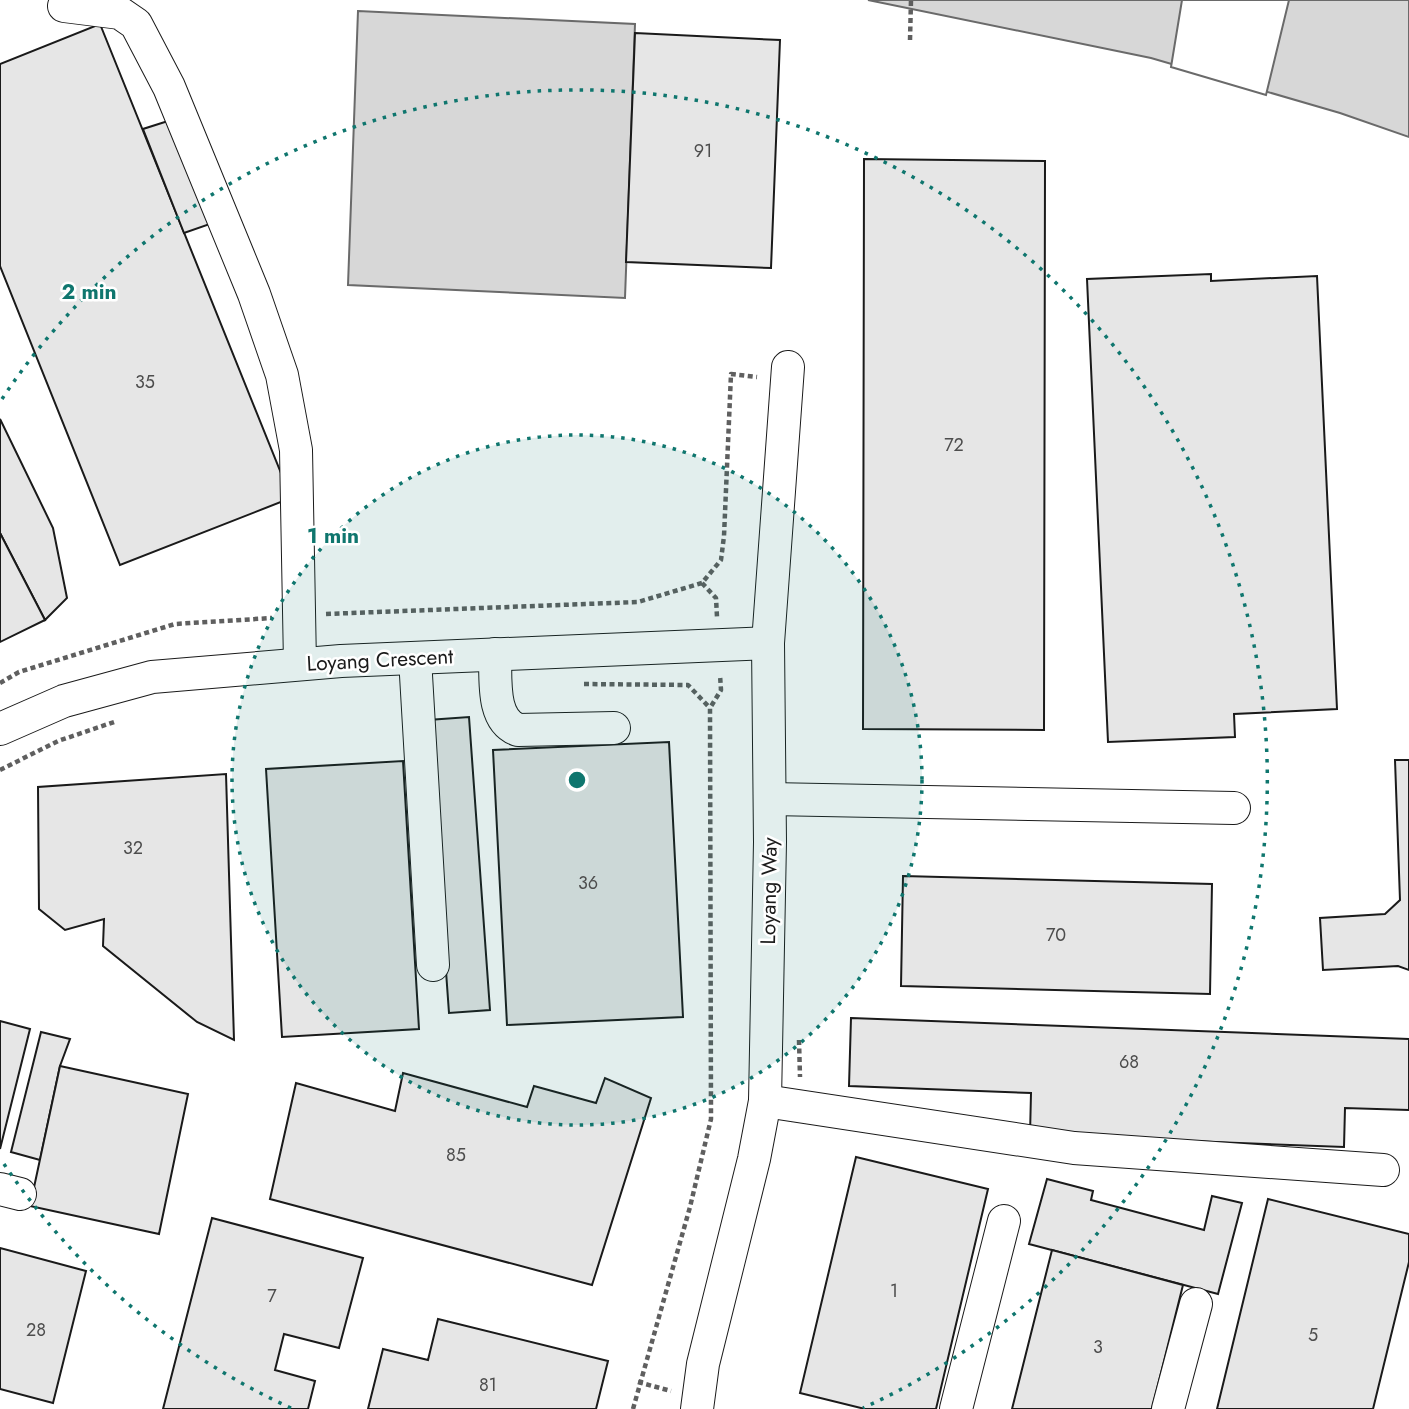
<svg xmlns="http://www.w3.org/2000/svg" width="1409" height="1409" font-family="Jost,sans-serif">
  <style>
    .water { fill: #d7d7d7; stroke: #6a6a6a; stroke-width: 2 }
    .pier { fill: #fff; stroke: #6a6a6a; stroke-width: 2 }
    .building { fill: #e6e6e6; stroke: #1a1a1a; stroke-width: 2 }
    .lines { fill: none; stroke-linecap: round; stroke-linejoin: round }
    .minor-casing { stroke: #1a1a1a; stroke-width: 34 }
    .path { stroke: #5f5f5f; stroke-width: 4.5; stroke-dasharray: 5 3.5; stroke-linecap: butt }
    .minor { stroke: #fff; stroke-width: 32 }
    .ring { fill: none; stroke: #0f766e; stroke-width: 3.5; stroke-dasharray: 3.5 7 }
    .labels { text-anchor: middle; stroke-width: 5; stroke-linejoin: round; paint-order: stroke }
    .number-label { font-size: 18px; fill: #4d4d4d }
    .street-label { font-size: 21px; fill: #1a1a1a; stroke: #fff }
    .centre { fill: #0f766e; stroke: #fff; stroke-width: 3.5 }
    .ring-label { font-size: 21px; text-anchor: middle; font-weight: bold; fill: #0f766e; stroke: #fff; stroke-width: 5; stroke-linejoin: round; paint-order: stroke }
  </style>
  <rect width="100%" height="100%" fill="#fff"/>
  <g class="water">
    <path d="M 868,0 L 1409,0 L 1409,137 L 1340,113 L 1151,58 Z"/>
    <path d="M 358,11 L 635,24 L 625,298 L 348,285 Z"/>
  </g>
  <path class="pier" d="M 1182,0 L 1289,0 L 1266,95 L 1171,67 Z"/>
  <g class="building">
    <path d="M 100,24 L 291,498 L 120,565 L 0,266 L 0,64 Z"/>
    <path d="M 635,33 L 780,40 L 771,268 L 626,262 Z"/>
    <path d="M 168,121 L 210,224 L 184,233 L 143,129 Z"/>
    <path d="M 864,159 L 1045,161 L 1044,730 L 863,729 Z"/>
    <path d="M 1211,274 L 1211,281 L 1317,276 L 1337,709 L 1234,714 L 1235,737 L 1108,742 L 1087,279 Z"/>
    <path d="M 0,419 L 53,528 L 67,598 L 45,620 L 0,533 Z"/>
    <path d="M 0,533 L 45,620 L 0,642 Z"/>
    <path d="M 469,717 L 490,1010 L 449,1013 L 428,720 Z"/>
    <path d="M 669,742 L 683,1017 L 507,1025 L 493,750 Z"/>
    <path d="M 1395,760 L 1409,760 L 1409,970 L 1398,966 L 1323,970 L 1320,918 L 1385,914 L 1400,900 Z"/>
    <path d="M 403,761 L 419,1029 L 282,1037 L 266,769 Z"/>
    <path d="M 226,774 L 234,1040 L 197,1022 L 103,946 L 104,919 L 65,930 L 39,909 L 38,787 Z"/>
    <path d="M 903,876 L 1212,884 L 1210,994 L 901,986 Z"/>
    <path d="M 851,1018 L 1409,1039 L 1409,1110 L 1345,1108 L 1344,1147 L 1030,1135 L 1031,1093 L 849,1086 Z"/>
    <path d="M 0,1021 L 30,1029 L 0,1149 Z"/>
    <path d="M 41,1032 L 70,1039 L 60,1066 L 40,1160 L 11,1152 Z"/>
    <path d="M 60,1066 L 188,1094 L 159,1234 L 30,1206 Z"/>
    <path d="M 403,1073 L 527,1107 L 534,1086 L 596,1103 L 605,1078 L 651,1098 L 592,1285 L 270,1199 L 296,1083 L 395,1111 Z"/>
    <path d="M 856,1157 L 988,1189 L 936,1409 L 865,1409 L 800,1393 Z"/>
    <path d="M 1047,1179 L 1093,1191 L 1091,1200 L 1204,1230 L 1212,1196 L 1242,1203 L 1218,1294 L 1029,1244 Z"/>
    <path d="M 1268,1199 L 1409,1234 L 1409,1262 L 1373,1409 L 1217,1409 Z"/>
    <path d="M 212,1218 L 363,1258 L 339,1348 L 284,1334 L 275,1370 L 315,1381 L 308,1409 L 163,1409 Z"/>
    <path d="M 0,1248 L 86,1271 L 53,1403 L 0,1389 Z"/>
    <path d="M 1052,1250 L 1183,1285 L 1152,1409 L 1012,1409 Z"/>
    <path d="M 438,1319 L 608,1361 L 596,1409 L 368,1409 L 383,1349 L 428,1360 Z"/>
  </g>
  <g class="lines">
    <defs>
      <g id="minor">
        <path d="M 64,6 L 120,13 L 136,24 L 169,87 L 254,294 L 282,375 L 296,450 L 300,664"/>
        <path d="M 495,654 C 496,679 491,720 518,730 L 614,728"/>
        <path d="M 415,658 L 433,965"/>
        <path d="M 0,729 L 64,701 L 152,677 L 341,661 L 768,643"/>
        <path d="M 770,799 L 1234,808"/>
        <path d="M 765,1101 L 1074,1148 L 1383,1170"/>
        <path d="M 0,1189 L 20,1194"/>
        <path d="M 697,1409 L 703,1364 L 754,1159 L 765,1101 L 770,842 L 768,643 L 788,367"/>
        <path d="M 956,1409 L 1004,1221"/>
        <path d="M 1168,1409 L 1196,1304"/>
      </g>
    </defs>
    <use href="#minor" class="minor-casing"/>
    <g class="path">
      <path d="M 910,40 L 911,0"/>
      <path d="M 702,583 L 716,598 L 717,617"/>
      <path d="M 326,614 L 638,602 L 702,583 L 721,560 L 724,536 L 731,374 L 757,377"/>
      <path d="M 0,683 L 19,672 L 175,624 L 272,618"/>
      <path d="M 584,684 L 688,685 L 710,708"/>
      <path d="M 0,770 L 58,741 L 117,721"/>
      <path d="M 799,1040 L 800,1077"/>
      <path d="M 638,1382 L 671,1391"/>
      <path d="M 633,1409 L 690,1207 L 711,1119 L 710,708 L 721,690 L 720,675"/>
    </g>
    <use href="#minor" class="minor"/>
  </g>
  <circle cx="577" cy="780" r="345" fill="#0f766e" fill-opacity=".12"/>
  <g class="ring">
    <circle cx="577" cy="780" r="345"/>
    <path d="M291 1408A690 690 0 0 1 2 1161M2 399A690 690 0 1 1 863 1408"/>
  </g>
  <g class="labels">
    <g class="number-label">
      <text x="703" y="157">91</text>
      <text x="145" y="388">35</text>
      <text x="954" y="451">72</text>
      <text x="133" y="854">32</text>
      <text x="588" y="889">36</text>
      <text x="1056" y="941">70</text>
      <text x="1129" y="1068">68</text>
      <text x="456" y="1161">85</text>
      <text x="894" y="1297">1</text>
      <text x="272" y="1302">7</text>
      <text x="36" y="1336">28</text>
      <text x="1313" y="1341">5</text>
      <text x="1098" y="1353">3</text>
      <text x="488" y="1391">81</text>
    </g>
    <g class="street-label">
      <text transform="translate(380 660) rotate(-3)" y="7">Loyang Crescent</text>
      <text transform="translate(769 891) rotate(-89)" y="7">Loyang Way</text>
    </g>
  </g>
  <circle cx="577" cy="780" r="10" class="centre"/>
  <g class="ring-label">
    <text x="89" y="299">2 min</text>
    <text x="333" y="543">1 min</text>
  </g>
</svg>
